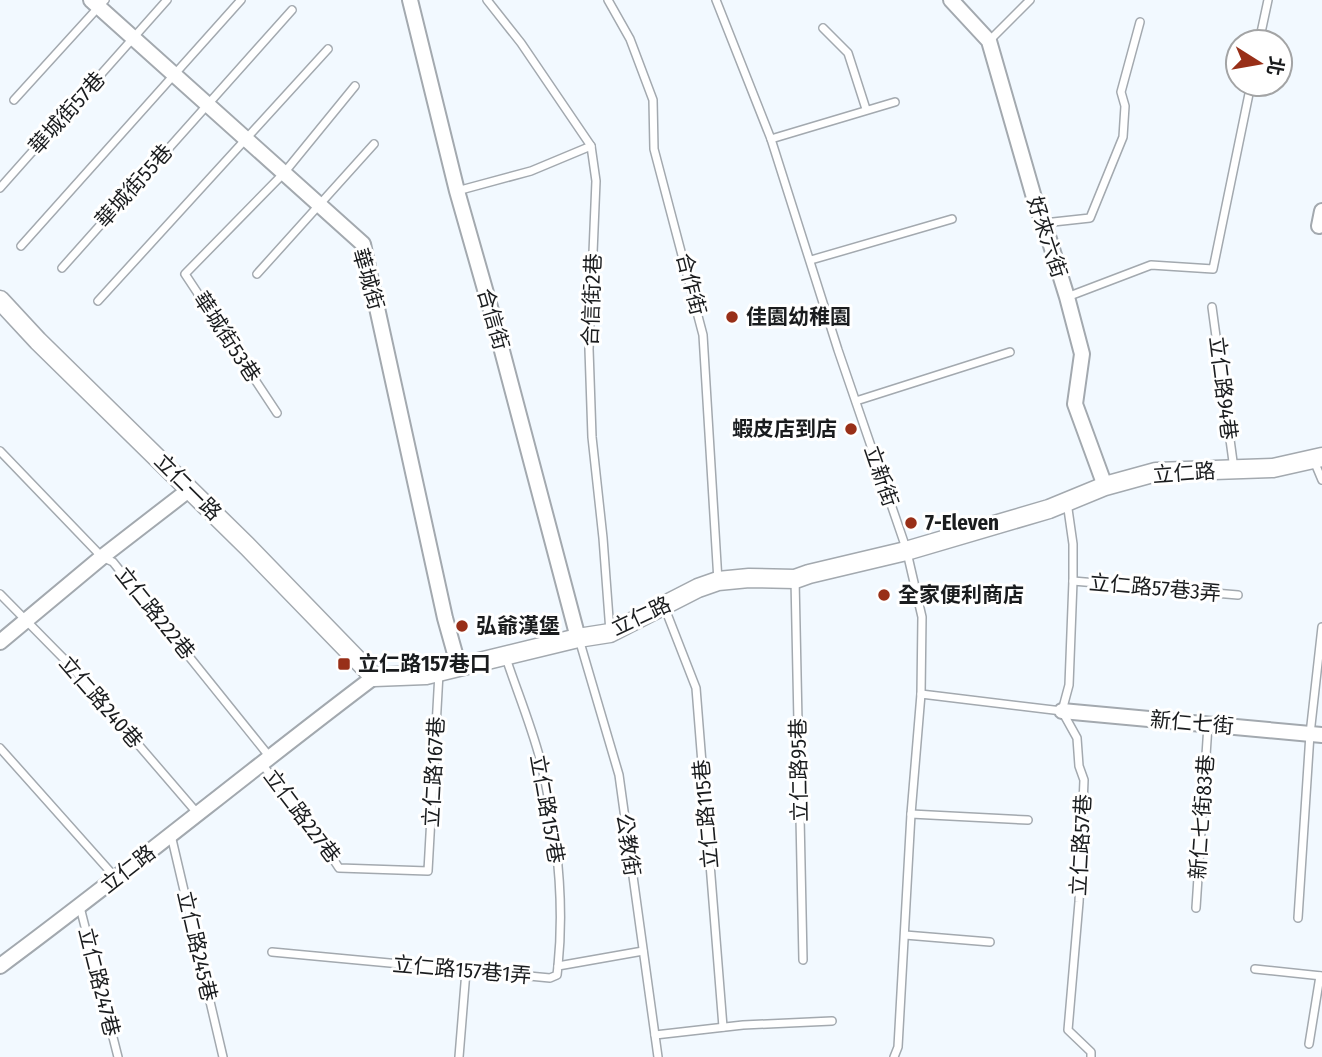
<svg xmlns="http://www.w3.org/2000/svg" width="1322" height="1057" font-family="'Fira Sans Condensed','Noto Sans TC',sans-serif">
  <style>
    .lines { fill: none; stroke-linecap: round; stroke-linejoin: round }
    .service-casing { stroke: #a3a9af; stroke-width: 10 }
    .minor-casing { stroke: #a3a9af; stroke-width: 18 }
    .tertiary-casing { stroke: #a3a9af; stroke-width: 21 }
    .service { stroke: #fff; stroke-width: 7 }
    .minor { stroke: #fff; stroke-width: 14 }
    .tertiary { stroke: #fff; stroke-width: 18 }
    .poi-dot { fill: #982f18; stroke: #fff; stroke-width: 2.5 }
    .labels { text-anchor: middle; stroke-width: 6; stroke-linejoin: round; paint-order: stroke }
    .street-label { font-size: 21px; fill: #1a1c1e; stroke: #fff }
    .poi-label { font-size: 21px; font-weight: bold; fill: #1a1c1e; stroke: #fff; text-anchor: start }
  </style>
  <rect width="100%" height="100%" fill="#f2f9ff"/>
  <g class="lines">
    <defs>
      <g id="service">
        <path d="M 487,0 L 521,43 L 591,146 L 596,181 L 589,349 L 592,437 L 603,538 L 610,632"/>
        <path d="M 608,0 L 630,39 L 653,100 L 654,149 L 703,335 L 718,581"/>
        <path d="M 716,0 L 771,139 L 838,350 L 906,548 L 922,617 L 921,694 L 911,814 L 898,1047 L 894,1057"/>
        <path d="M 823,28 L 848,53 L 866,109"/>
        <path d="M 989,41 L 1030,0"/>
        <path d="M 1259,42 L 1268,0"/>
        <path d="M 14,100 L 105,0"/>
        <path d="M 771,139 L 895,102"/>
        <path d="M 0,188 L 167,0"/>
        <path d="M 457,191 L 531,171 L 591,146"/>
        <path d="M 1044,223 L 1090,218 L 1123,137 L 1125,106 L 1121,92 L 1140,22"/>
        <path d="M 21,246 L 241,0"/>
        <path d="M 811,260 L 952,219"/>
        <path d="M 62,268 L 292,10"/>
        <path d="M 257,274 L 374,144"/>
        <path d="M 1067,297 L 1151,265 L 1213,269 L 1251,84"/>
        <path d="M 98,301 L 328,49"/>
        <path d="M 1212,307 L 1234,469"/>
        <path d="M 856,401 L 1010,352"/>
        <path d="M 277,413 L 185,274 L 284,173 L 355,86"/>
        <path d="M 0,451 L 102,557 L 113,562 L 269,756"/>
        <path d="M 1314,461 L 1322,480"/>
        <path d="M 1067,502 L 1073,544 L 1073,581 L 1069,685 L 1062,711 L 1077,738 L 1079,766 L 1084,780 L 1079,902 L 1068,1030 L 1091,1052 L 1091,1057"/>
        <path d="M 795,579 L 803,960"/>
        <path d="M 1073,581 L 1238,595"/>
        <path d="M 0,594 L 69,664 L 198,814"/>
        <path d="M 664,606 L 696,688 L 723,1027"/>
        <path d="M 579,639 L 619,775 L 658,1057"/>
        <path d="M 506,658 C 517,691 531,725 540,759 C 556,826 565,898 558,966"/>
        <path d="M 921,694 L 1062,711"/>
        <path d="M 0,748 L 115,877"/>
        <path d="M 261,763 L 310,824 L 339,868 L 428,871 L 439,673"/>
        <path d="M 911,814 L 1028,820"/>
        <path d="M 171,835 L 223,1057"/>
        <path d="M 80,907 L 118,1057"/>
        <path d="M 1196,908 L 1208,725"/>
        <path d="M 1298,918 L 1310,734 L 1322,627"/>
        <path d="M 905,935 L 990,942"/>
        <path d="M 272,952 L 550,978 L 557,975 L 558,966 L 643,951"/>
        <path d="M 1255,969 L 1322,976"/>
        <path d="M 655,1035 L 743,1025 L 832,1021"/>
        <path d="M 1309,1044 L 1320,976"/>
        <path d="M 459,1057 L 466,971"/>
      </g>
      <g id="minor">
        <path d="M 91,0 L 363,244 L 445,618 L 459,668"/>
        <path d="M 410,0 L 457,191 L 496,328 L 578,638"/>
        <path d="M 951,0 L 989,41 L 1037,208 L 1044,223 L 1067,297 L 1082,354 L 1075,404 L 1105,486"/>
        <path d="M 1319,226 L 1322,211"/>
        <path d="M 0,642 L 102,557 L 190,489"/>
        <path d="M 1062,711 L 1322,735"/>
        <path d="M 0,966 C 127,872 248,772 374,677"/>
      </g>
      <path id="tertiary" d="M 0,300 L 38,341 L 247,546 L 374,677 L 426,675 L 578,638 L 610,633 L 698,588 L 718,581 L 749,578 L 795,579 L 809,574 L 906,551 L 1049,509 L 1105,486 L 1156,472 L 1273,468 L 1322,457"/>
    </defs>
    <use href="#service" class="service-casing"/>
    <use href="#minor" class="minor-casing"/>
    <use href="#tertiary" class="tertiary-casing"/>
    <use href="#service" class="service"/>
    <use href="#minor" class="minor"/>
    <use href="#tertiary" class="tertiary"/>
  </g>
  <g class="poi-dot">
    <circle cx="732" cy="317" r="7"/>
    <circle cx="851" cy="429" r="7"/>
    <circle cx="911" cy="523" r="7"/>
    <circle cx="884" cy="595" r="7"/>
    <circle cx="462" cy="626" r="7"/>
    <rect x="337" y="657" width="14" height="14" rx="3.5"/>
  </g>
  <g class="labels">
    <g class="street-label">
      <text transform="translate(67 113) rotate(-48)" y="7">華城街57巷</text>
      <text transform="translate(134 186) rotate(-48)" y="7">華城街55巷</text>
      <text transform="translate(1047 237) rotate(72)" y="7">好來六街</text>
      <text transform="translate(368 279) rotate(74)" y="7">華城街</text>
      <text transform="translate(691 284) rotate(76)" y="7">合作街</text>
      <text transform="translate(592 300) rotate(-88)" y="7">合信街2巷</text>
      <text transform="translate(493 319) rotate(74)" y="7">合信街</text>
      <text transform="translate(227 337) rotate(57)" y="7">華城街53巷</text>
      <text transform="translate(1223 388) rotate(83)" y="7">立仁路94巷</text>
      <text transform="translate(1184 473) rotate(-4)" y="7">立仁路</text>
      <text transform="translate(881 476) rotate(71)" y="7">立新街</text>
      <text transform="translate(188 487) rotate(45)" y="7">立仁一路</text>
      <text transform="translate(1155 588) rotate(5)" y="7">立仁路57巷3弄</text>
      <text transform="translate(155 613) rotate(51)" y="7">立仁路222巷</text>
      <text transform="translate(641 616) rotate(-25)" y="7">立仁路</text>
      <text transform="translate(101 702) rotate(49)" y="7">立仁路240巷</text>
      <text transform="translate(1192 723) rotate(5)" y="7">新仁七街</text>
      <text transform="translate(799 770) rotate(-91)" y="7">立仁路95巷</text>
      <text transform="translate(434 772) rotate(-87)" y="7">立仁路167巷</text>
      <text transform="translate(547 809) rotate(80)" y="7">立仁路157巷</text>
      <text transform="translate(706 814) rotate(-95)" y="7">立仁路115巷</text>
      <text transform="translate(302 816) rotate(53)" y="7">立仁路227巷</text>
      <text transform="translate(1202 817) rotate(-86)" y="7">新仁七街83巷</text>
      <text transform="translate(628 845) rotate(82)" y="7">公教街</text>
      <text transform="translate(1081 845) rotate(-87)" y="7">立仁路57巷</text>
      <text transform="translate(128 869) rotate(-38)" y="7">立仁路</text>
      <text transform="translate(197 946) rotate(77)" y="7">立仁路245巷</text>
      <text transform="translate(462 970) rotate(5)" y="7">立仁路157巷1弄</text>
      <text transform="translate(99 982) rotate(76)" y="7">立仁路247巷</text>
    </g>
    <g class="poi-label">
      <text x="746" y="324">佳園幼稚園</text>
      <text x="837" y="436" text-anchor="end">蝦皮店到店</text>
      <text x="925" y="530">7-Eleven</text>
      <text x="898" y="602">全家便利商店</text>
      <text x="476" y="633">弘爺漢堡</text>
      <text x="358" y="671">立仁路157巷口</text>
    </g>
  </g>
  <g transform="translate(1259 63) rotate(101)"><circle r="33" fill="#ffffff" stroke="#a3a4a5" stroke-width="2"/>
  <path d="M0-5L12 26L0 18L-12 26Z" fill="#982f18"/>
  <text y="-10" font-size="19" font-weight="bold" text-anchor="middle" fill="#1a1c1e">北</text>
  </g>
</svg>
